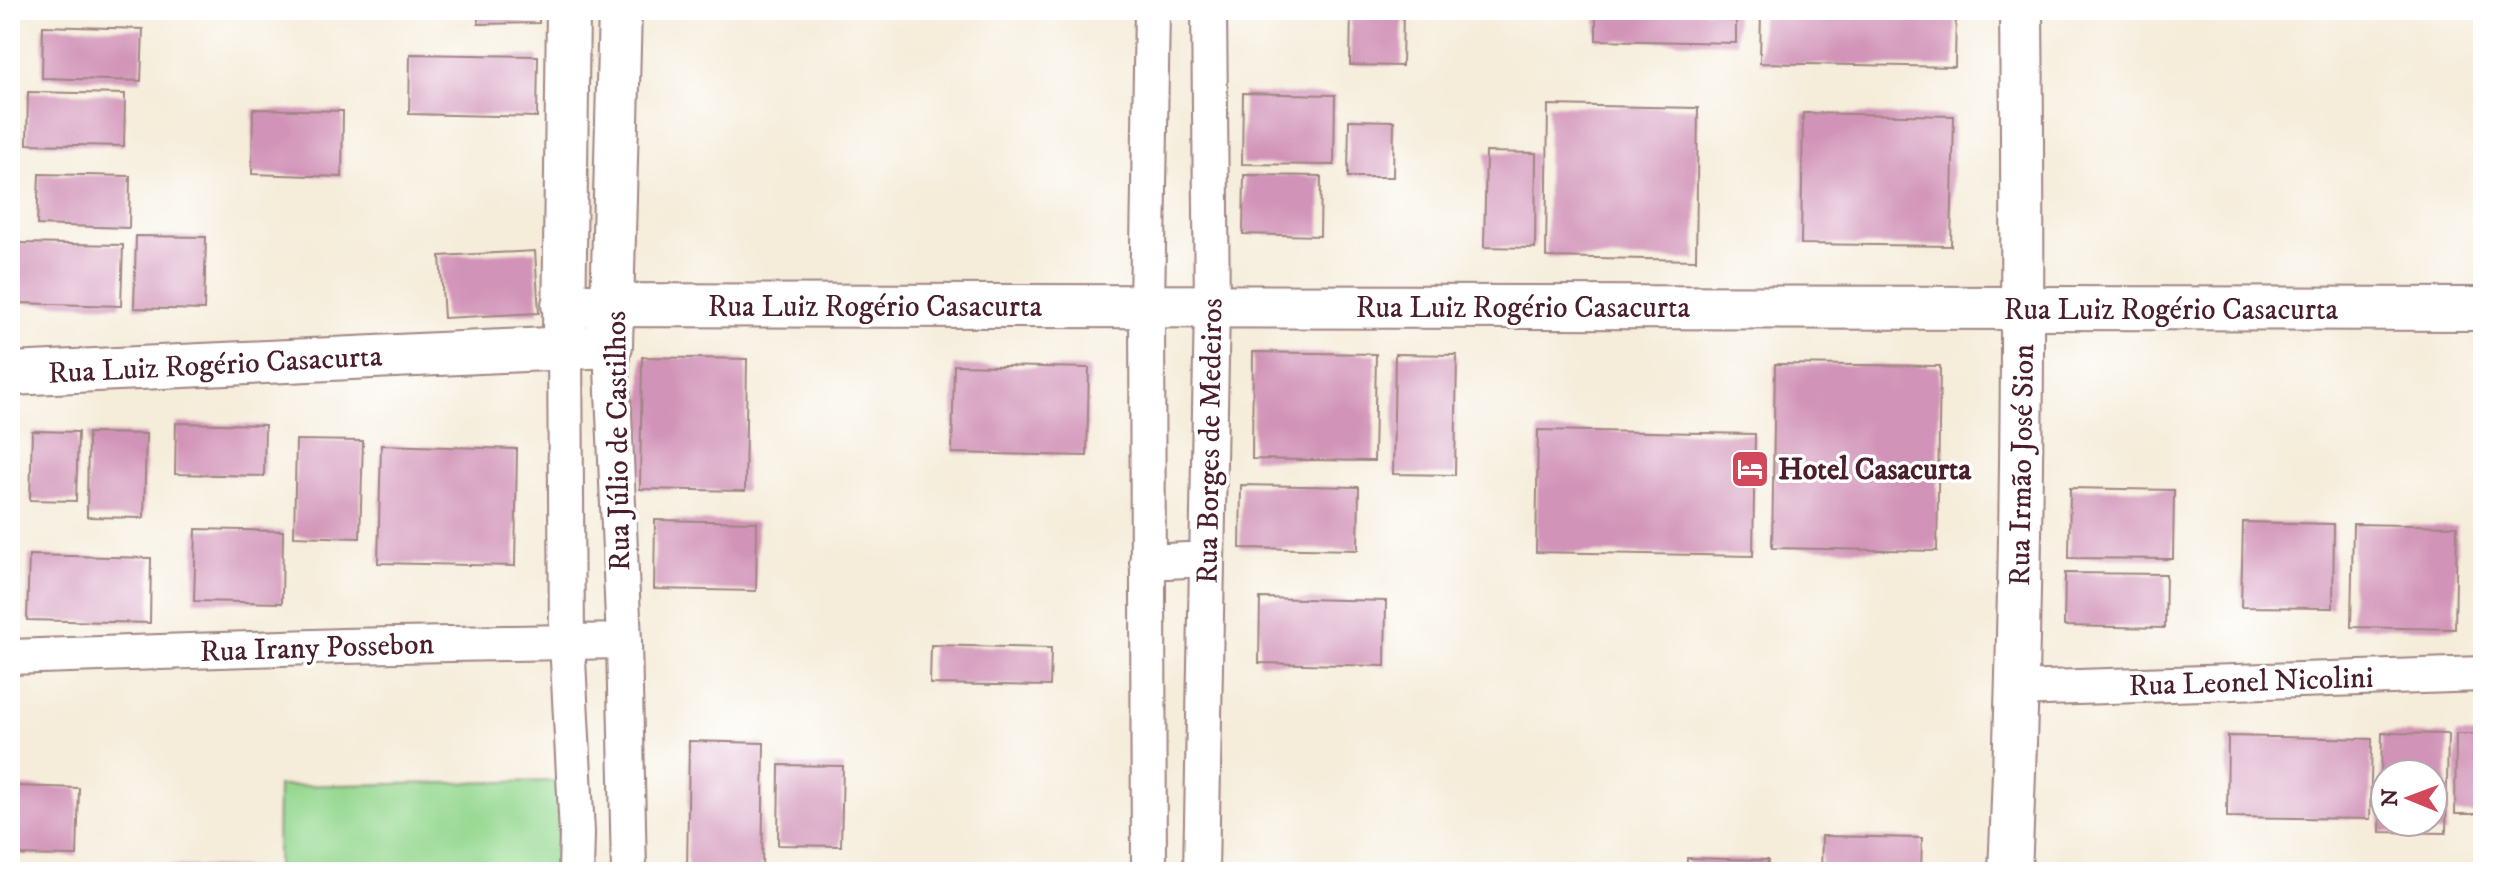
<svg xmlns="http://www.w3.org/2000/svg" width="2493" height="882" font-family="'IM FELL DW Pica',serif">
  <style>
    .green { fill: #95d890; stroke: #707c5e; stroke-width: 2 }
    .building { fill: #d193b7; fill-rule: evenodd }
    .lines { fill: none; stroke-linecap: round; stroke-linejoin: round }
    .minor-casing { stroke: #a08682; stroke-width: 38 }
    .tertiary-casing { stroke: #a08682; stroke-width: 46 }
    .minor { stroke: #fff; stroke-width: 34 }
    .tertiary { stroke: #fff; stroke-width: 42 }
    .labels { text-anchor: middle; stroke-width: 7; stroke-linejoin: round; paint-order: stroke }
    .street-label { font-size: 30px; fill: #4a1f2b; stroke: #fff }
    .poi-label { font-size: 30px; font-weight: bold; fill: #4a1f2b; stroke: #fff; text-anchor: start }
  </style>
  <rect width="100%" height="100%" fill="#fff"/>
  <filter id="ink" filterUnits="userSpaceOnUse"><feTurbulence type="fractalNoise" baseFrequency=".0125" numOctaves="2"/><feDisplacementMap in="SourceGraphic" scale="16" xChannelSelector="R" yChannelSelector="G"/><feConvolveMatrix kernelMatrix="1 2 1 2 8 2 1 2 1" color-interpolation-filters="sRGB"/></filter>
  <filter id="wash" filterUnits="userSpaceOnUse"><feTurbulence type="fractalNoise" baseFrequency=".006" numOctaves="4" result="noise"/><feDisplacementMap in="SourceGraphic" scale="32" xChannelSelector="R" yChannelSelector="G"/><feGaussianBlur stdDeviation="1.8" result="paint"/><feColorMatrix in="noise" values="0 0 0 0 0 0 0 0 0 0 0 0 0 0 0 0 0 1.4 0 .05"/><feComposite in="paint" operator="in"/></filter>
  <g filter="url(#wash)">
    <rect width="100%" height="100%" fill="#f5ecd9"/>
    <path class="green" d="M 558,781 L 559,872 L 277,872 L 278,786 Z"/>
    <g id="blocks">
      <g class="building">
        <path d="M 478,10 L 539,10 L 539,23 L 478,24 Z"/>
        <path d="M 1351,10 L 1403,10 L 1402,66 L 1350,65 Z"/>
        <path d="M 1596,10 L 1736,10 L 1736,43 L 1596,40 Z"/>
        <path d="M 1761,10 L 1956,10 L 1955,67 L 1760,63 Z"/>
        <path d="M 43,26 L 143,29 L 141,81 L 42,78 Z"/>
        <path d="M 410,54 L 538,56 L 537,117 L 409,114 Z"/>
        <path d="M 28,92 L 125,94 L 124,146 L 27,144 Z"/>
        <path d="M 1243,93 L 1335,95 L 1334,165 L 1242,164 Z"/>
        <path d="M 1548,105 L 1698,108 L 1696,260 L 1546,257 Z"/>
        <path d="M 253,109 L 343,111 L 342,177 L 252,174 Z"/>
        <path d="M 1803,113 L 1954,116 L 1951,246 L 1801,244 Z"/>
        <path d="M 1349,120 L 1394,121 L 1393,177 L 1348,177 Z"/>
        <path d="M 1486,152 L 1536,153 L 1535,248 L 1484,247 Z"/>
        <path d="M 39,174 L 130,176 L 129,228 L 37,225 Z"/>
        <path d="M 1244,175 L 1321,176 L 1320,236 L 1243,234 Z"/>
        <path d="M 136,236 L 206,237 L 204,310 L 134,308 Z"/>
        <path d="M 17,243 L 123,245 L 121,306 L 16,303 Z"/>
        <path d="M 535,251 L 539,313 L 444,318 L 440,256 Z"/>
        <path d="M 1253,352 L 1376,354 L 1374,461 L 1252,459 Z"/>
        <path d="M 1395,354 L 1457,355 L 1455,475 L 1393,474 Z"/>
        <path d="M 642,357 L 747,359 L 745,491 L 640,489 Z"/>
        <path d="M 1775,364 L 1940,366 L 1937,551 L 1772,548 Z"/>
        <path d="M 954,365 L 1089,368 L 1087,456 L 952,453 Z"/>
        <path d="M 176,423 L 265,425 L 264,476 L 175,474 Z"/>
        <path d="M 1538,430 L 1755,434 L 1753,556 L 1536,552 Z"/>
        <path d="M 32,431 L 78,432 L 76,501 L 30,500 Z"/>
        <path d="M 88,433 L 146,434 L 144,518 L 87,517 Z"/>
        <path d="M 296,440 L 363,441 L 360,538 L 294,536 Z"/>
        <path d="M 381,445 L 517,449 L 515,566 L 378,563 Z"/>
        <path d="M 1241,485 L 1359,487 L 1358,550 L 1240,548 Z"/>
        <path d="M 2070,488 L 2174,490 L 2173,559 L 2069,558 Z"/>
        <path d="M 655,520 L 757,522 L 756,591 L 654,589 Z"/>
        <path d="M 2243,522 L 2334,524 L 2333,608 L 2241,607 Z"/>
        <path d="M 2353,524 L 2457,526 L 2455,629 L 2351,627 Z"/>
        <path d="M 196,529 L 283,531 L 282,603 L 194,601 Z"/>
        <path d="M 29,555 L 151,558 L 150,623 L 27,620 Z"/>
        <path d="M 2065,573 L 2166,574 L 2165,628 L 2064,626 Z"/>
        <path d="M 1260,598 L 1386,601 L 1385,666 L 1259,663 Z"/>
        <path d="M 931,645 L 1051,648 L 1050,686 L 930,684 Z"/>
        <path d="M 2382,733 L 2448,734 L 2446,833 L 2380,832 ZM 2385,774 L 2433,774 L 2433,822 L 2385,822 Z"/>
        <path d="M 2456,734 L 2483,734 L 2483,814 L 2455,814 Z"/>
        <path d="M 2228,736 L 2372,739 L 2370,819 L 2227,817 Z"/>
        <path d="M 689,741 L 764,743 L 762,872 L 687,872 Z"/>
        <path d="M 779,765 L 843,766 L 841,846 L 778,845 Z"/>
        <path d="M 13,786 L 79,788 L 77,856 L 11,855 Z"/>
        <path d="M 1822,836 L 1922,838 L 1921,872 L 1821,872 Z"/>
        <path d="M 1687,858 L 1768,860 L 1767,872 L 1687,872 Z"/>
        <path d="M 153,865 L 271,868 L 271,872 L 153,872 Z"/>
      </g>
    </g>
  </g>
  <g filter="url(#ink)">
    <use href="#blocks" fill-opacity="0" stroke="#a08682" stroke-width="2"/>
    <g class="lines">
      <defs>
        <g id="minor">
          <path d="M 611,346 L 624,641 L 629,872"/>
          <path d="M 565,347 L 567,641 L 577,833 L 576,872"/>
          <path d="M 1147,562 L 1207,559"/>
          <path d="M 10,657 L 343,646 L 624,641"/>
          <path d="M 2018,689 L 2483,674"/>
          <path d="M 1149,872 L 1147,307 L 1152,10"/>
          <path d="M 1201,872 L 1212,307 L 1209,10"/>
        </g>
        <g id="tertiary">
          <path d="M 563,305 L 2483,309"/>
          <path d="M 564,333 L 568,10"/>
          <path d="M 10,374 L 611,346 L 620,10"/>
          <path d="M 2010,872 C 2023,585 2024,298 2021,10"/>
        </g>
      </defs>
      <use href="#minor" class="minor-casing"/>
      <use href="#tertiary" class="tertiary-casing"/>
      <use href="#minor" class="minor"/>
      <use href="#tertiary" class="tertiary"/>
    </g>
  </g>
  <defs>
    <symbol id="hotel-square" viewBox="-11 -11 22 22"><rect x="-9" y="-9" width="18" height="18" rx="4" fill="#d1495b" stroke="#fff"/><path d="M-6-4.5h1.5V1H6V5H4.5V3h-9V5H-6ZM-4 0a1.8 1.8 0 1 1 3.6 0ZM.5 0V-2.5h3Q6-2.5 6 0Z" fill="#fff"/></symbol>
  </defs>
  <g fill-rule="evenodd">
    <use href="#hotel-square" x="1728" y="447" width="44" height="44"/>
  </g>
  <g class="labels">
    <g class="street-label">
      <text x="875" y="316">Rua Luiz Rogério Casacurta</text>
      <text x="1523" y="317">Rua Luiz Rogério Casacurta</text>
      <text x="2171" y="319">Rua Luiz Rogério Casacurta</text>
      <text transform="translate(215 364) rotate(-3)" y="10">Rua Luiz Rogério Casacurta</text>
      <text transform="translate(617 441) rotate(-91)" y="10">Rua Júlio de Castilhos</text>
      <text transform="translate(1209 441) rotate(-89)" y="10">Rua Borges de Medeiros</text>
      <text transform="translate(2021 465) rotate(-89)" y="10">Rua Irmão José Sion</text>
      <text transform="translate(317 647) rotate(-2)" y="10">Rua Irany Possebon</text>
      <text transform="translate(2251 681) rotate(-2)" y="10">Rua Leonel Nicolini</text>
    </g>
    <g class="poi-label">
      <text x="1778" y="479">Hotel Casacurta</text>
    </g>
  </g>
  <rect width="2493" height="882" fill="none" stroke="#fff" stroke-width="40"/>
  <g transform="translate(2409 798) rotate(271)"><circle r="38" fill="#ffffff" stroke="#b7a5aa" stroke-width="2"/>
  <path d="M0-6L14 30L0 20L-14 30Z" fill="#d1495b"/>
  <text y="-12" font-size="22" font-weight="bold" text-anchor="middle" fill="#4a1f2b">N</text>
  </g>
</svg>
